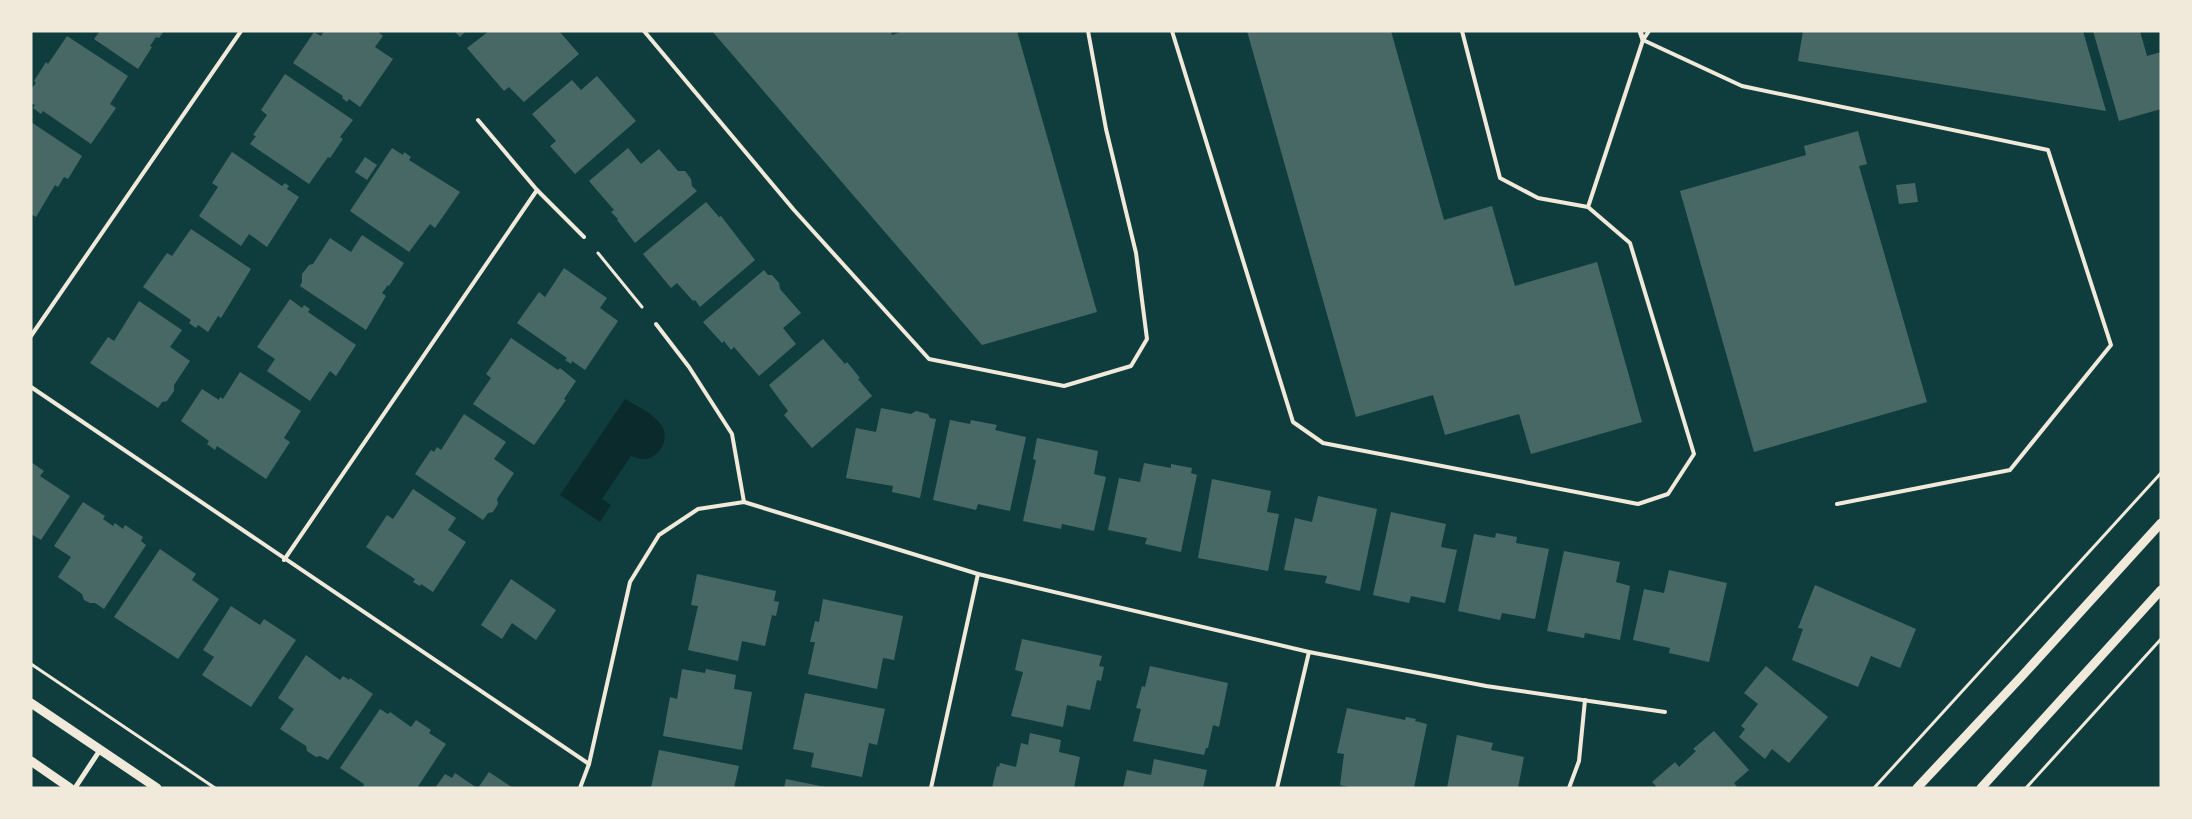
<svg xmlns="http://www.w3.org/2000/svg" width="2192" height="819" font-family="Signika,sans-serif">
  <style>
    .water { fill: #0a2a2b }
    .building { fill: #486865 }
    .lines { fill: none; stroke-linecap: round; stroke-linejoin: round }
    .path { stroke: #f1e9da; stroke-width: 3 }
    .service { stroke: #f1e9da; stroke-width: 4 }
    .minor { stroke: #f1e9da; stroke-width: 5 }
    .tertiary { stroke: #f1e9da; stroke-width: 9 }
  </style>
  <rect width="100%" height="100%" fill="#0f3d3e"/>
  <path class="water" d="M 625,399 C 637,406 657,415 663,428 C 669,442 658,459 643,459 C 639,459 635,457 631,456 L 602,499 L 611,505 L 600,522 L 560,495 Z"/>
  <g class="building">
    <path d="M 100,31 L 164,31 L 159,38 L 156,37 L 150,46 L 152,47 L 138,69 L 94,39 Z"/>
    <path d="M 324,31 L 377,31 L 383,36 L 375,47 L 393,59 L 360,107 L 349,99 L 347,102 L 342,98 L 343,96 L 293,63 L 314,32 L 321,36 Z"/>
    <path d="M 454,31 L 466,31 L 460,37 Z"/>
    <path d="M 489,31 L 559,31 L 579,54 L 524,102 L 509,87 L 504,91 L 467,48 Z"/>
    <path d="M 712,31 L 891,31 L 892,35 L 904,31 L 1017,31 L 1097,312 L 982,345 Z"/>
    <path d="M 1247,31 L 1391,31 L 1444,220 L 1492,206 L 1515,286 L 1597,262 L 1642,422 L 1531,454 L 1519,414 L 1445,435 L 1433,395 L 1356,417 Z"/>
    <path d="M 1803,31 L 2083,31 L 2106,111 L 1798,61 Z"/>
    <path d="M 2093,31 L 2140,31 L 2147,56 L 2161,52 L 2161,109 L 2119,121 Z"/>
    <path d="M 67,36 L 128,76 L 110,104 L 116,108 L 91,144 L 43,111 L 41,114 L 33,108 L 35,105 L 31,103 L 31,89 L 36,83 L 34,81 L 46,62 L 48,64 Z"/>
    <path d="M 285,74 L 353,120 L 340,137 L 343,139 L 330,158 L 328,157 L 309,184 L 250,144 L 256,136 L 253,135 L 267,115 L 261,110 Z"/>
    <path d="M 597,76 L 636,121 L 575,174 L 550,146 L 556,141 L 532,114 L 572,80 L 581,90 Z"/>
    <path d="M 31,122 L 82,156 L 68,179 L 64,177 L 58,187 L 55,185 L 36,217 L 31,214 Z"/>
    <path d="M 1858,131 L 1867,164 L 1859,166 L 1927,402 L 1754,452 L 1680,191 L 1806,155 L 1804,146 Z"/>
    <path d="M 392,148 L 403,155 L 404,152 L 411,157 L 409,160 L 460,192 L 435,228 L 430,224 L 409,252 L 350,211 Z"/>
    <path d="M 628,148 L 641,164 L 659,149 L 678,171 L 685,171 L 691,179 L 692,186 L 697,191 L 635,243 L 617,220 L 618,219 L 611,212 L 614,210 L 589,181 Z"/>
    <path d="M 232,152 L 282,186 L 285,183 L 289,186 L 287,189 L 299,197 L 267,247 L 249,234 L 241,246 L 199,216 L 218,187 L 212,183 Z"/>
    <path d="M 365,157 L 377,165 L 367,180 L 355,172 Z"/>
    <path d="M 1915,183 L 1918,202 L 1899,204 L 1896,185 Z"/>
    <path d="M 706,202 L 719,217 L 721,216 L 755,260 L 700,307 L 695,300 L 693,301 L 677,283 L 671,288 L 643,254 Z"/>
    <path d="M 191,229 L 251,269 L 221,318 L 218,316 L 208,332 L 198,325 L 196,328 L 189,323 L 191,320 L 143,287 L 167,253 L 172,256 Z"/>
    <path d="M 362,235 L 404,263 L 389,286 L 388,285 L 382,293 L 386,296 L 366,330 L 300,286 L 302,282 L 302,274 L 309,265 L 313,264 L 330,238 L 351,252 Z"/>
    <path d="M 564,268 L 607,298 L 600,308 L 618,321 L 585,370 L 572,361 L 571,364 L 565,360 L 567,358 L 517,323 L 539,292 L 545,297 Z"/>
    <path d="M 764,270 L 768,275 L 772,275 L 779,283 L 780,289 L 801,313 L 783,328 L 796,344 L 759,376 L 734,347 L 731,350 L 724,341 L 722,343 L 703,322 Z"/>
    <path d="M 290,299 L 302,308 L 304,305 L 310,309 L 308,312 L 356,345 L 336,376 L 330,371 L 310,401 L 267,371 L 275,359 L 257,347 Z"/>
    <path d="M 139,301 L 182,330 L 170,347 L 190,361 L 174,385 L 174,391 L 167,401 L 162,402 L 158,408 L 90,363 L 108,337 L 114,341 Z"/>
    <path d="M 511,338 L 558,370 L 560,368 L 576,381 L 564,399 L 566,400 L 534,445 L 473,404 L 491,378 L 486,374 Z"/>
    <path d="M 823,339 L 845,364 L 847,362 L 860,378 L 858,379 L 872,396 L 812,448 L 784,415 L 788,411 L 769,385 Z"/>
    <path d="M 240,372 L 301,411 L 284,438 L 290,442 L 266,479 L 217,446 L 215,450 L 207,444 L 209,441 L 181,421 L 202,389 L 219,400 L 220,397 L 223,399 Z"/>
    <path d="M 881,408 L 911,414 L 916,411 L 928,414 L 930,418 L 936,419 L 920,498 L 892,492 L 893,486 L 846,478 L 856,428 L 876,432 Z"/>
    <path d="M 464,414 L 506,442 L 494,459 L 514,473 L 497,499 L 498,504 L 493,512 L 488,513 L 483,520 L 415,474 L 431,450 L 434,452 L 437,447 L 441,450 Z"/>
    <path d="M 950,420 L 970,424 L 971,420 L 997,425 L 995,430 L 1026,437 L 1010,511 L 978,504 L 976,510 L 933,500 Z"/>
    <path d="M 1037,438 L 1098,451 L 1094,474 L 1106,477 L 1094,531 L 1062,524 L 1061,529 L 1023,521 L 1036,460 L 1033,459 Z"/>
    <path d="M 31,462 L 44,471 L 40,476 L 70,496 L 41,540 L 31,534 Z"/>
    <path d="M 1144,463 L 1171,468 L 1171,464 L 1192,468 L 1191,473 L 1197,475 L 1181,552 L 1145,544 L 1147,538 L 1108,530 L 1119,478 L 1140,482 Z"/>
    <path d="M 1212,479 L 1271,491 L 1267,512 L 1279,514 L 1268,571 L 1198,558 Z"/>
    <path d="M 413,489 L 456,518 L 448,530 L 466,542 L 433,592 L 421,584 L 420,586 L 413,582 L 415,579 L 366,547 L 387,515 L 393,519 Z"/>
    <path d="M 1318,496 L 1377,509 L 1360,591 L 1325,583 L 1327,576 L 1284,570 L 1295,518 L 1312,522 Z"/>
    <path d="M 83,502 L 105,516 L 103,519 L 113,526 L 115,523 L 123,529 L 125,525 L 143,537 L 141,541 L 146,545 L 104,609 L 95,603 L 90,603 L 84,600 L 82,594 L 58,577 L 71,557 L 54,546 Z"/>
    <path d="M 1391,512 L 1446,524 L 1441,547 L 1457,550 L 1445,603 L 1411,596 L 1409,603 L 1373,595 Z"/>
    <path d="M 1496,533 L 1517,537 L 1516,543 L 1549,549 L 1535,619 L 1502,613 L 1500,620 L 1458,611 L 1474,534 L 1495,538 Z"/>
    <path d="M 160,549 L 196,574 L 192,580 L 219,599 L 178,659 L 114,617 Z"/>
    <path d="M 1564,551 L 1620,562 L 1616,582 L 1630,586 L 1620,640 L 1585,633 L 1584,638 L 1547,631 Z"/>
    <path d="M 1669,570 L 1727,583 L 1709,662 L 1669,653 L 1670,648 L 1633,640 L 1644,589 L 1664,593 Z"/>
    <path d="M 697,574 L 776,591 L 774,601 L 779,602 L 776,616 L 772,615 L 765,646 L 742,641 L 738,661 L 688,650 L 698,606 L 691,605 Z"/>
    <path d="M 511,579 L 556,610 L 536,640 L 512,623 L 502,639 L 481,625 Z"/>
    <path d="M 1815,585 L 1916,629 L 1900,668 L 1871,656 L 1858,687 L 1792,660 L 1803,629 L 1798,628 Z"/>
    <path d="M 823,599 L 903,616 L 894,660 L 883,658 L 877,689 L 808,674 L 815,642 L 810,642 L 815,621 L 819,622 Z"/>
    <path d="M 231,606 L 260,625 L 264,619 L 296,640 L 251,707 L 202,675 L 214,657 L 203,650 Z"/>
    <path d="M 1022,639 L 1102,656 L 1099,666 L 1104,667 L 1101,681 L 1097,680 L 1090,710 L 1067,705 L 1063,727 L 1011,716 L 1023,672 L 1015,670 Z"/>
    <path d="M 306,655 L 340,680 L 343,676 L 349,680 L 350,678 L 373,694 L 328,760 L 320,756 L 316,757 L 307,751 L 306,746 L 280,729 L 294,709 L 278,698 Z"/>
    <path d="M 1150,666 L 1228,683 L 1219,727 L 1213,725 L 1208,748 L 1206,748 L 1204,755 L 1133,741 L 1141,709 L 1136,708 L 1142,686 L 1145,687 Z"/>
    <path d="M 1766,666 L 1828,717 L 1789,763 L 1772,749 L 1765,759 L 1739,737 L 1745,729 L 1741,726 L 1758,704 L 1744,693 Z"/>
    <path d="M 682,669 L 705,673 L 706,669 L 736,675 L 734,689 L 752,692 L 742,750 L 663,736 L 670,697 L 677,699 Z"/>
    <path d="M 805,693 L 885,709 L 877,745 L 869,743 L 862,777 L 811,767 L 814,753 L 793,749 Z"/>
    <path d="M 1347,708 L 1405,720 L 1406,717 L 1416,719 L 1415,721 L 1427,724 L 1414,788 L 1353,788 L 1340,785 L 1344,754 L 1337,753 Z"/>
    <path d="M 380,709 L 388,714 L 390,712 L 411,727 L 416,720 L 431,730 L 429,733 L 446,744 L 417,788 L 363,788 L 364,784 L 340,768 Z"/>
    <path d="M 1714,731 L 1749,770 L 1734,783 L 1738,788 L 1658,788 L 1652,782 L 1675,762 L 1679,767 L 1696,751 L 1693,749 Z"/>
    <path d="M 1030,733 L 1061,740 L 1059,752 L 1080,757 L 1074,788 L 992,788 L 997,766 L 999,767 L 1000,763 L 1016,767 L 1021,743 L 1028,745 Z"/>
    <path d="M 1457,735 L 1493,743 L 1491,750 L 1524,757 L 1518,788 L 1447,788 Z"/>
    <path d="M 659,750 L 739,766 L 734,788 L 651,788 Z"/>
    <path d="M 1154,759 L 1207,770 L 1203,788 L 1123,788 L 1127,770 L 1151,775 Z"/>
    <path d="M 489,772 L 513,788 L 478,788 Z"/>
    <path d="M 455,773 L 477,788 L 435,788 L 445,774 L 452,778 Z"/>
    <path d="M 786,779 L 825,787 L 825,788 L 784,788 Z"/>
  </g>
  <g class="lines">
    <g class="path">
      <path d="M 598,253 L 642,307"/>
      <path d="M 31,664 L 215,788"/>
      <path d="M 1874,788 L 2161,473"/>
      <path d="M 2026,788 L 2161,639"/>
    </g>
    <g class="service">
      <path d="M 644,31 L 794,210 L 929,359 L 1064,386 L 1131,366 L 1147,339 L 1136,253 L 1106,129 L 1088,31"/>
      <path d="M 1172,31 L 1293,422 L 1323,443 L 1638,504 L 1668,494 L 1694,454 L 1630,243 L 1588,207 L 1538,198 L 1500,178 L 1462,31"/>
      <path d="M 1643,40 L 1742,86 L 2048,150 L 2111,345 L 2010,470 L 1837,504"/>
      <path d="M 478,120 L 537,190 L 584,237"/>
      <path d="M 1588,207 L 1643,40 L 1649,31"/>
      <path d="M 656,324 L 689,367 L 732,434 L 744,502"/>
      <path d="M 31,336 L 241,31"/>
      <path d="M 31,387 L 589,764"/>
      <path d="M 284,560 L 537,190"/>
      <path d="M 580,788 L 589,764 L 630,582 L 659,535 L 698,509 L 744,502 L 978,574 L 1309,652 L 1486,686 L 1665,712"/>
      <path d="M 931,788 L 978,574"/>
      <path d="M 1277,788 L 1309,652"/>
      <path d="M 1569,788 L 1579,761 L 1585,700"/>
    </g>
    <g class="minor">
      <path d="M 1640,31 L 1643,40"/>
      <path d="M 75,788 L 100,750"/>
    </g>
    <g class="tertiary">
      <path d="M 31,703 L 157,788"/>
      <path d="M 31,761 L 70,788"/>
      <path d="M 1917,788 L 2022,676 L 2161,523"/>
      <path d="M 1981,788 L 2161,590"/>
    </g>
  </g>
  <rect width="2192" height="819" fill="none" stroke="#f1e9da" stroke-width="65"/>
</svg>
